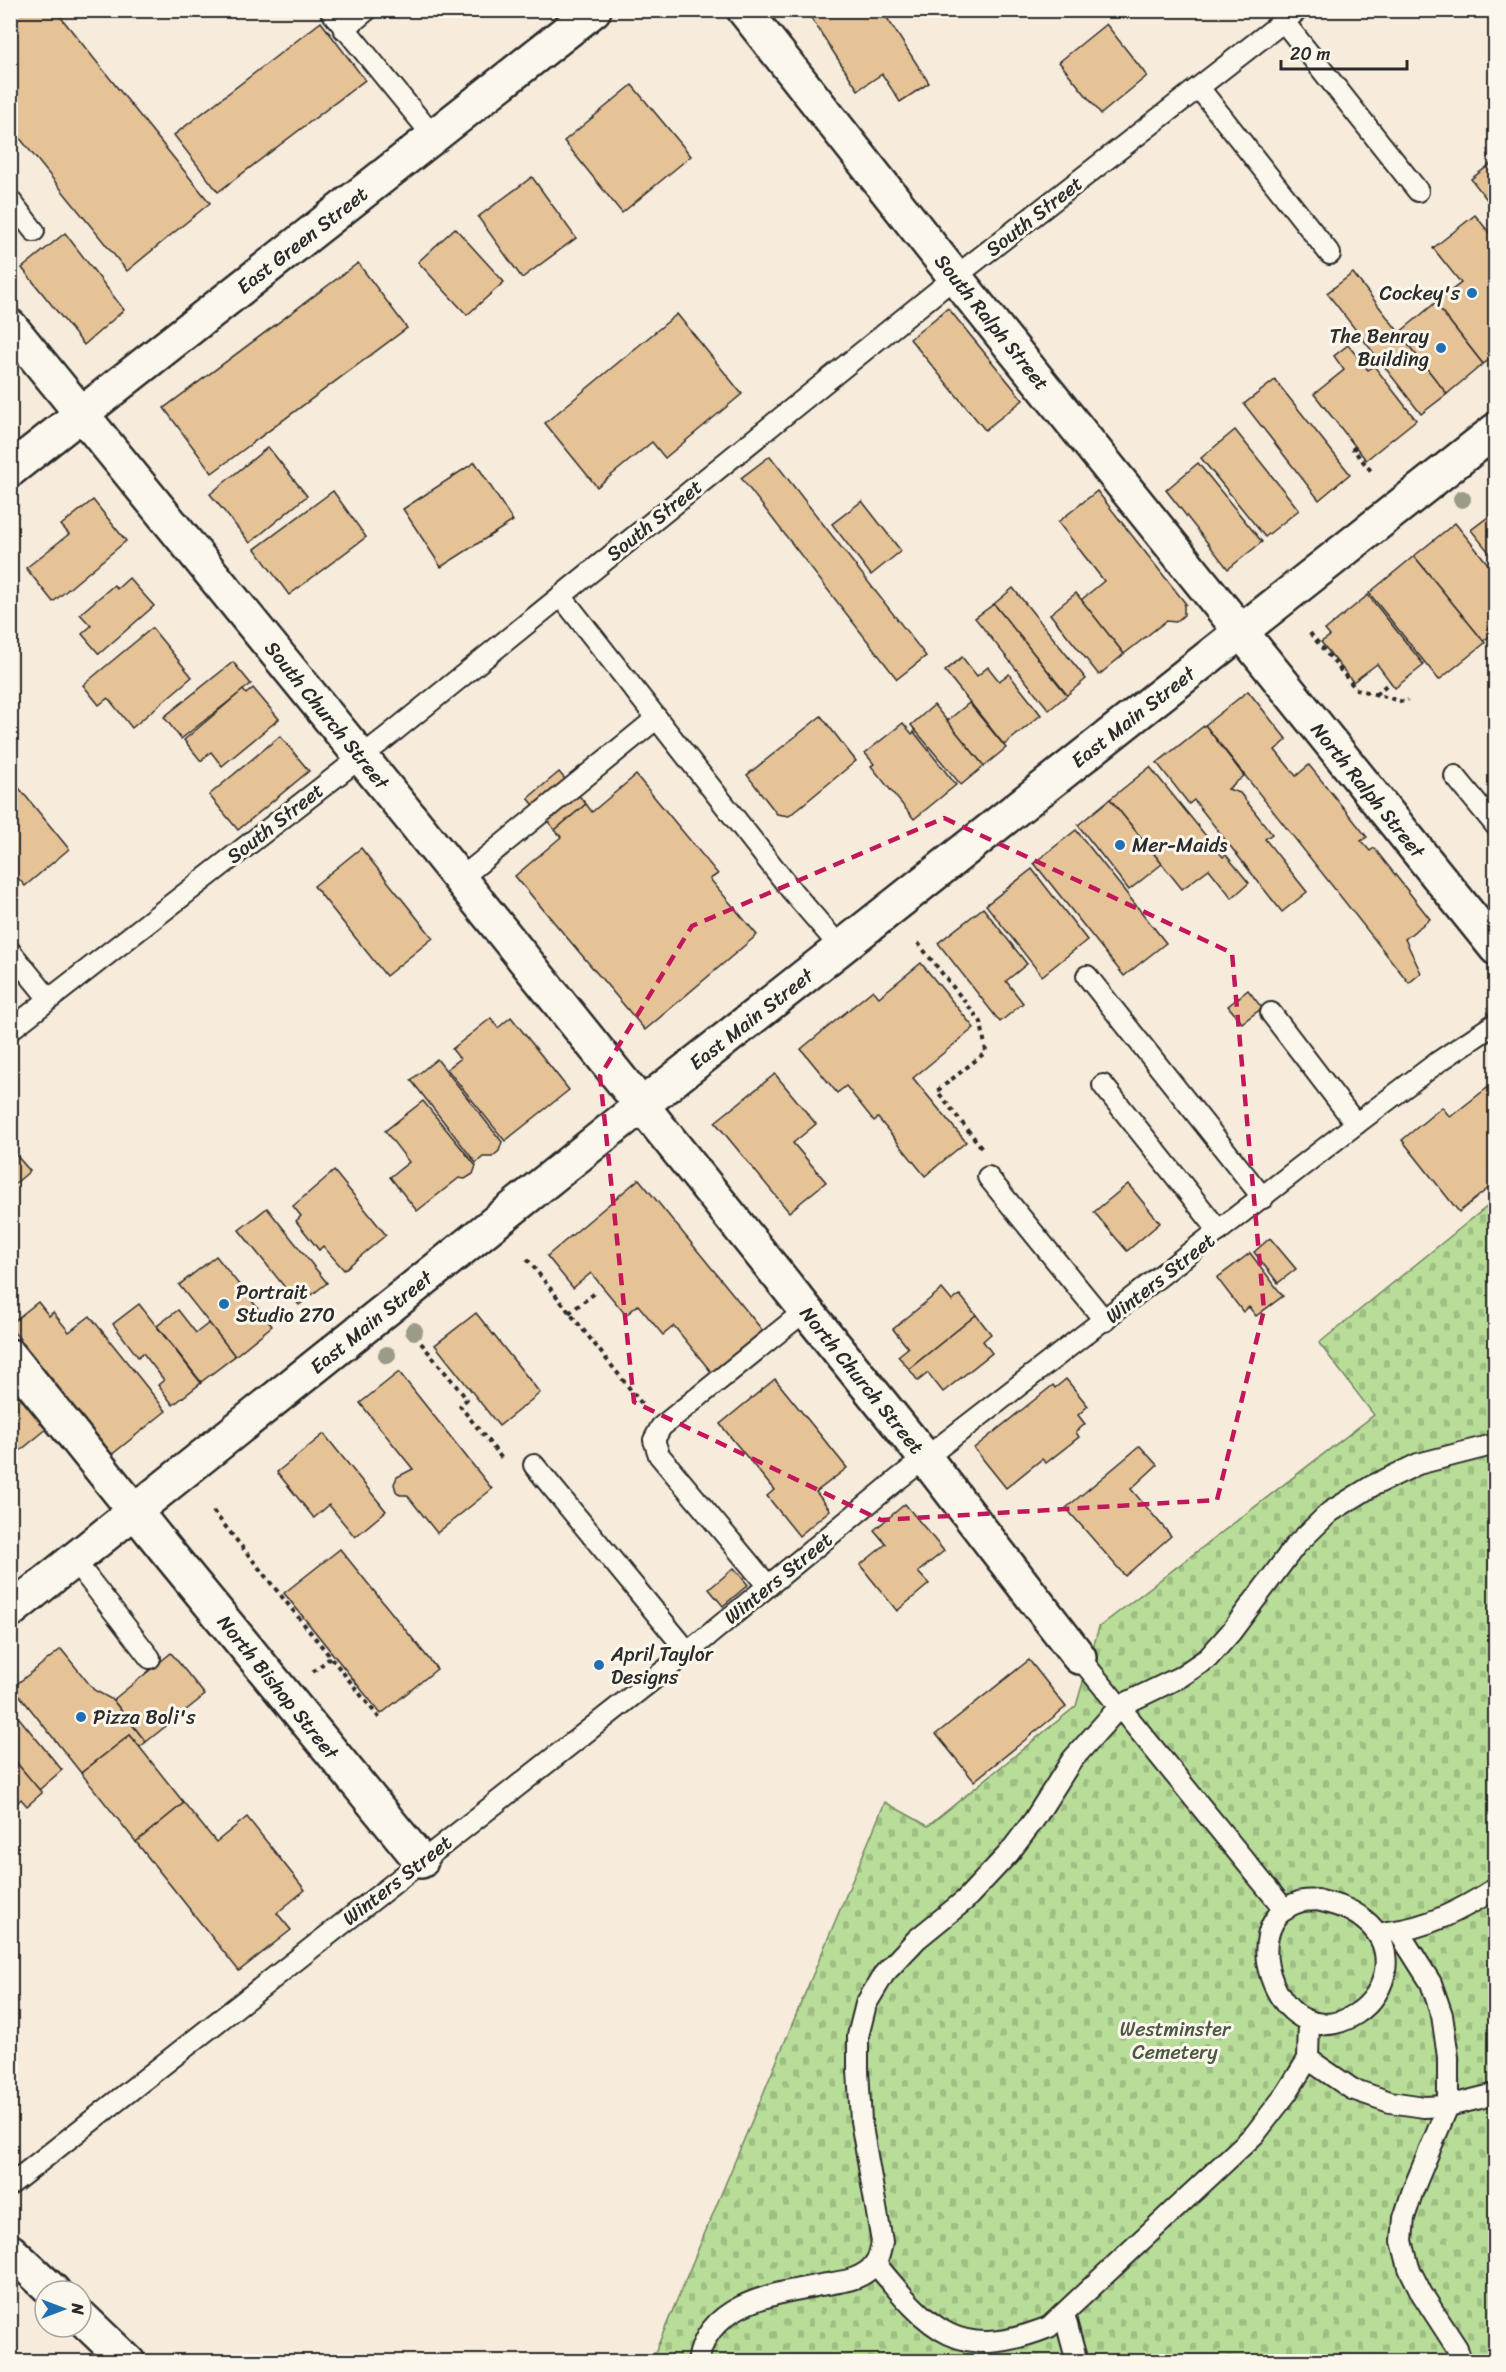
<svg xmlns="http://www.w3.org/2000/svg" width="1506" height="2372" font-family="Sriracha,sans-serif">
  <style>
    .cemetery { fill: url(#cemetery-stones); stroke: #728462; stroke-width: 1.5 }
    .building { fill: #e6c297; stroke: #2b2b2b; stroke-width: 1.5 }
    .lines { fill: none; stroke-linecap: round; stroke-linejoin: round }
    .service-casing { stroke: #2b2b2b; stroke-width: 24 }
    .minor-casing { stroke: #2b2b2b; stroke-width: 38 }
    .tertiary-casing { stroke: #2b2b2b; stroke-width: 38 }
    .secondary-casing { stroke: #2b2b2b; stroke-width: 38 }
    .path { stroke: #2b2b2b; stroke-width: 4; stroke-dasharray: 4.5 4.5; stroke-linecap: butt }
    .service { stroke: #fbf7ec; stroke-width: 20 }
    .minor { stroke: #fbf7ec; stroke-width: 33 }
    .tertiary { stroke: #fbf7ec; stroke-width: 33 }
    .secondary { stroke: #fbf7ec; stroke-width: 33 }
    .tree { fill: #9a9b89 }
    .marked { fill: none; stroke: #c2185b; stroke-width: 4.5; stroke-dasharray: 12 8; stroke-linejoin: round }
    .poi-dot { fill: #1f6fb2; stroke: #fbf7ec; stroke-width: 2 }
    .labels { text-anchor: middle; stroke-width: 6; stroke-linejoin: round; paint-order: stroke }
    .street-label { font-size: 20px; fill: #2b2b2b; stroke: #fbf7ec }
    .poi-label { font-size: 20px; fill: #2b2b2b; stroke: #fbf7ec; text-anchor: start }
    .park-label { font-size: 20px; fill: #4e5846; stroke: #fbf7ec }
  </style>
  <defs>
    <pattern id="cemetery-stones" width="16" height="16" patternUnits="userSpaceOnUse" patternTransform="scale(1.5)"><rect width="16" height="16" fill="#b8dd98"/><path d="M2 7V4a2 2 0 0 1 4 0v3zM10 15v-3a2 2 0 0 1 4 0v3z" fill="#9ebe83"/></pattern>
  </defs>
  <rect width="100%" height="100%" fill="#f7ecdb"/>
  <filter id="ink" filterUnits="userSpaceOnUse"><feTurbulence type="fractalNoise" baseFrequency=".0167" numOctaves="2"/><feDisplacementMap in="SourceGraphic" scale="12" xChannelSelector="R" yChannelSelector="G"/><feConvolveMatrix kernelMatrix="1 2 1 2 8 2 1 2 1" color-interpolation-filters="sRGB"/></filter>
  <g filter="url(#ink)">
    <path class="cemetery" d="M 1495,1200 L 1495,2361 L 651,2362 L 885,1802 L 928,1826 L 1076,1706 L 1099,1627 L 1374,1415 L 1319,1343 Z"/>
    <g class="building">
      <path d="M 10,10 L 55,10 L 210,203 L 127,271 L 10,126 Z"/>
      <path d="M 806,10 L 882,10 L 929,83 L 900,102 L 882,74 L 858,90 Z"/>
      <path d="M 321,22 L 365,80 L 218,192 L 174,135 Z"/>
      <path d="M 1106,24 L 1147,76 L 1101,114 L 1059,62 Z"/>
      <path d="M 632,85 L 691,156 L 622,213 L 564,141 Z"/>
      <path d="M 1496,160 L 1496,211 L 1471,179 Z"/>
      <path d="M 532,177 L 576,238 L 522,278 L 478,217 Z"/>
      <path d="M 1475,215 L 1496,241 L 1496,355 L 1483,364 L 1435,303 L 1461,283 L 1433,248 Z"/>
      <path d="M 455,228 L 504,282 L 467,315 L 418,262 Z"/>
      <path d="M 65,233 L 124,310 L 84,345 L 22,268 Z"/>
      <path d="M 358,263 L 407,328 L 212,473 L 164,408 Z"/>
      <path d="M 1353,273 L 1447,394 L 1421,414 L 1327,293 Z"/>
      <path d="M 1435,303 L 1483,364 L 1447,394 L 1399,333 Z"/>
      <path d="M 948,308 L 1023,400 L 985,430 L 910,339 Z"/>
      <path d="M 677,314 L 742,394 L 665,458 L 652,442 L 597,487 L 545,423 Z"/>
      <path d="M 1348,345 L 1368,370 L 1374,366 L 1416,420 L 1366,460 L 1314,394 L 1344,370 L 1334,356 Z"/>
      <path d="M 1275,380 L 1350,474 L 1319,500 L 1244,404 Z"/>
      <path d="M 1235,430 L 1299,510 L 1265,537 L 1201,458 Z"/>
      <path d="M 268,447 L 307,496 L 250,543 L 210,494 Z"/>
      <path d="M 770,456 L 926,656 L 897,679 L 741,478 Z"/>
      <path d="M 475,462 L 513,521 L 441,567 L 403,509 Z"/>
      <path d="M 1198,463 L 1262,542 L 1228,569 L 1166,490 Z"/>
      <path d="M 333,491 L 366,537 L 289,595 L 255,549 Z"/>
      <path d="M 1097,491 L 1186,604 L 1184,605 L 1184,615 L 1176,622 L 1166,621 L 1124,654 L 1081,600 L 1104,581 L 1058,522 Z"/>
      <path d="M 93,500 L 126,541 L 53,602 L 26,568 L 69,534 L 61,525 Z"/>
      <path d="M 862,501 L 901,551 L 871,575 L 832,524 Z"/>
      <path d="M 1496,511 L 1496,561 L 1471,530 Z"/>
      <path d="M 1455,523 L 1496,574 L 1496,623 L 1489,628 L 1493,634 L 1483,641 L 1414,556 Z"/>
      <path d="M 1414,556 L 1485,643 L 1439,680 L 1369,593 Z"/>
      <path d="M 129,578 L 154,606 L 99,654 L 82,634 L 91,626 L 80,614 L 114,585 L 117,589 Z"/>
      <path d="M 1013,588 L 1086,679 L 1067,695 L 994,604 Z"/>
      <path d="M 1076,593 L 1124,654 L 1099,675 L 1050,614 Z"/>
      <path d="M 1368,595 L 1424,665 L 1395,688 L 1377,664 L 1353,682 L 1321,642 L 1330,636 L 1325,630 Z"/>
      <path d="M 994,604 L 1067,695 L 1049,710 L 975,618 Z"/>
      <path d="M 152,628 L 192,677 L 132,728 L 108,698 L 99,705 L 83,685 Z"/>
      <path d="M 962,657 L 977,676 L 988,667 L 999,681 L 1009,674 L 1041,715 L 1004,745 L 945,671 Z"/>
      <path d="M 233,662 L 251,684 L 181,739 L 164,717 Z"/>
      <path d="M 253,688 L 279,719 L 222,766 L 211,752 L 201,761 L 184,740 L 243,690 L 246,694 Z"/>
      <path d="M 1248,691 L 1287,740 L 1275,750 L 1296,776 L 1309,765 L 1367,837 L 1361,841 L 1370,851 L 1374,848 L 1430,919 L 1405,939 L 1421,973 L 1409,983 L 1205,725 Z"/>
      <path d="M 969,703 L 1006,748 L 984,766 L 947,721 Z"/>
      <path d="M 934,705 L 984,766 L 961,785 L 911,725 Z"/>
      <path d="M 821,716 L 856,761 L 789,816 L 777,814 L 747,775 Z"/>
      <path d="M 903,723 L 912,734 L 914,732 L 956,785 L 914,819 L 871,766 L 874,764 L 865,753 Z"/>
      <path d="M 1205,725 L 1244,776 L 1228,789 L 1240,793 L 1272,834 L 1265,839 L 1307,892 L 1282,912 L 1194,800 L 1189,804 L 1157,763 Z"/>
      <path d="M 280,736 L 309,771 L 238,830 L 209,795 Z"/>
      <path d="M 1150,767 L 1223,857 L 1226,855 L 1249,883 L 1232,898 L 1209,869 L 1182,889 L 1110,799 Z"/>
      <path d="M 559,772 L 586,804 L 555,830 L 528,798 Z"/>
      <path d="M 636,775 L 718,874 L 710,879 L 757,935 L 645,1030 L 515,876 L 561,837 L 555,830 L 586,804 L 592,812 Z"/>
      <path d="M 10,777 L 69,849 L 25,886 L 10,869 Z"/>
      <path d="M 1110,799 L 1162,864 L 1129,890 L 1078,825 Z"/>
      <path d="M 1076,830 L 1166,943 L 1124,976 L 1034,863 Z"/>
      <path d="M 361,848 L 433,938 L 386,976 L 314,886 Z"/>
      <path d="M 1032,869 L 1087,940 L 1042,976 L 986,905 Z"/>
      <path d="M 983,908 L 1027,964 L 1006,981 L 1023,1003 L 1000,1022 L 938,943 Z"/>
      <path d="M 921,963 L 974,1028 L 913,1078 L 966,1142 L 925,1176 L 878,1118 L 874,1121 L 846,1086 L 837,1093 L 801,1049 L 873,990 L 879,997 Z"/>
      <path d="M 1248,990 L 1262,1008 L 1242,1023 L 1228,1006 Z"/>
      <path d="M 511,1017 L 569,1090 L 505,1141 L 447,1069 L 460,1059 L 452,1049 L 491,1018 L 498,1028 Z"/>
      <path d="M 437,1059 L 502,1142 L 499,1151 L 492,1157 L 483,1157 L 476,1163 L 411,1080 Z"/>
      <path d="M 775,1074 L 816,1124 L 793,1143 L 826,1182 L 789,1212 L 715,1122 Z"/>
      <path d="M 1496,1081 L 1496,1161 L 1490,1165 L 1496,1173 L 1496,1182 L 1459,1212 L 1402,1140 L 1442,1107 L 1450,1117 Z"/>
      <path d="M 423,1101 L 476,1166 L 473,1174 L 465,1179 L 459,1178 L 417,1211 L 390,1177 L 409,1162 L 385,1131 Z"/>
      <path d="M 10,1148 L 30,1171 L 10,1188 Z"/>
      <path d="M 334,1171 L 386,1235 L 344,1270 L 323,1246 L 319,1250 L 296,1221 L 301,1216 L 293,1206 Z"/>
      <path d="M 639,1179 L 763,1331 L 712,1373 L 674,1326 L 663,1335 L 638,1305 L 626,1315 L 591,1273 L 573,1288 L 547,1256 Z"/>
      <path d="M 1128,1184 L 1160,1223 L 1127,1251 L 1094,1212 Z"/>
      <path d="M 267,1208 L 327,1283 L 299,1305 L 239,1230 Z"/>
      <path d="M 1270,1238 L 1296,1269 L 1278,1283 L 1254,1252 Z"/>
      <path d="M 1250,1253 L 1283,1296 L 1256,1316 L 1249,1307 L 1243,1312 L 1217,1278 Z"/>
      <path d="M 216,1256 L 272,1326 L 235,1356 L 179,1285 Z"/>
      <path d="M 942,1289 L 952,1301 L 960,1295 L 976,1315 L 909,1369 L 898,1356 L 908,1348 L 893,1329 Z"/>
      <path d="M 38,1302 L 49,1316 L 53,1312 L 69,1332 L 90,1316 L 166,1411 L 110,1456 L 18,1341 L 20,1339 L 10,1328 L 10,1324 Z"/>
      <path d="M 139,1304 L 201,1383 L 173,1405 L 158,1385 L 164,1380 L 143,1353 L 138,1357 L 113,1324 Z"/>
      <path d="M 178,1310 L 196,1333 L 209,1323 L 235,1356 L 201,1382 L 157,1326 Z"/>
      <path d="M 476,1313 L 540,1393 L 499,1426 L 435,1345 Z"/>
      <path d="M 976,1315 L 991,1334 L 983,1341 L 992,1353 L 943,1392 L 928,1373 L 918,1381 L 909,1369 Z"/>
      <path d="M 399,1372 L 492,1489 L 437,1533 L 407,1495 L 400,1495 L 396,1491 L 394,1484 L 397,1477 L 413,1469 L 360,1403 Z"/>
      <path d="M 775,1379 L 847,1468 L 816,1492 L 830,1510 L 799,1536 L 767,1496 L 774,1490 L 720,1424 Z"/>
      <path d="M 1066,1379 L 1088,1406 L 1078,1415 L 1085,1424 L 1076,1432 L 1079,1437 L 1046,1463 L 1042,1459 L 1006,1488 L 974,1448 L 1053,1385 L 1055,1388 Z"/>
      <path d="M 13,1385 L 48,1428 L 10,1459 L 10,1387 Z"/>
      <path d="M 324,1434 L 386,1511 L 355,1537 L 329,1505 L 314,1518 L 277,1472 Z"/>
      <path d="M 1140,1446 L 1157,1465 L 1131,1489 L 1171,1536 L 1125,1576 L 1066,1508 Z"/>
      <path d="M 905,1504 L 944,1551 L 918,1572 L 929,1584 L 897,1611 L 860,1565 L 886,1544 L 874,1530 Z"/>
      <path d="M 340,1549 L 437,1669 L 381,1714 L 284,1593 Z"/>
      <path d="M 734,1568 L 748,1585 L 723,1606 L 709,1589 Z"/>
      <path d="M 61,1649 L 94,1690 L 113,1700 L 146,1742 L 140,1747 L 130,1735 L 81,1773 L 13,1687 Z"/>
      <path d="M 171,1653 L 205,1695 L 146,1742 L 113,1700 Z"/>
      <path d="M 1029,1660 L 1066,1707 L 974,1781 L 936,1734 Z"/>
      <path d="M 10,1707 L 62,1770 L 39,1790 L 10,1755 Z"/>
      <path d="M 130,1735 L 184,1803 L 136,1842 L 81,1773 Z"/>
      <path d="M 10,1755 L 42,1793 L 27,1806 L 21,1799 L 16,1804 L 10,1798 Z"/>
      <path d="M 184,1803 L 216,1842 L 247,1817 L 305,1890 L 277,1913 L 291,1930 L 239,1971 L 136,1842 Z"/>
    </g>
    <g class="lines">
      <defs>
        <g id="service">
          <path d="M 330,10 L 434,137"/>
          <path d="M 1284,22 L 1418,191"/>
          <path d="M 344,29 L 367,10"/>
          <path d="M 1199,88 L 1330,254"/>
          <path d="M 10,200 L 34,231"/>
          <path d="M 561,596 L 792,891 L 841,948"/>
          <path d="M 1455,776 L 1496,826"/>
          <path d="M 460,879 L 657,718"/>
          <path d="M 10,951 L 49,999"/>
          <path d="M 1087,976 L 1263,1198"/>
          <path d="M 1271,1013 L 1356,1124"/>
          <path d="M 10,1030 L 388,736 L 955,277 L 1298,10"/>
          <path d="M 1103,1085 L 1219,1231"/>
          <path d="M 988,1177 L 1105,1321"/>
          <path d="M 534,1465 L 688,1652"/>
          <path d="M 74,1560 L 150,1658"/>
          <path d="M 768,1586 L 659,1455 L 654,1440 L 661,1427 L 806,1310"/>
          <path d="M 1079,1657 L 1285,1910"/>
          <path d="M 1317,1900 C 1333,1904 1350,1908 1363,1919 C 1398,1945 1390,1992 1356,2014 C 1281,2062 1230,1923 1299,1902 C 1304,1900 1312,1901 1317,1900 Z"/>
          <path d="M 1398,1931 L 1431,1983 L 1442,2015 L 1448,2057 L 1448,2106 L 1413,2190 L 1404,2218 L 1402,2241 L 1409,2268 L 1422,2294 L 1457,2348 L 1461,2362"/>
          <path d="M 1387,1932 C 1426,1929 1463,1909 1496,1888"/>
          <path d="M 1308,2059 L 1352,2089 L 1390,2102 L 1424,2107 L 1448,2106 L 1496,2094"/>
          <path d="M 10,2185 L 688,1652 L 897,1480 L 1356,1124 L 1438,1062 L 1496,1023"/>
          <path d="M 875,2263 C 931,2331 958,2363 1049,2327 L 1255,2134 L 1286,2094 L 1308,2059 L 1309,2021"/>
          <path d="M 1064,2314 L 1077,2362"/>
          <path d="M 698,2362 C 707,2303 773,2294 821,2285 C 838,2282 856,2281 869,2270 C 878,2263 880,2253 882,2242 L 861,2121 L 858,2070 L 858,2036 L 866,2004 L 884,1974 L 917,1939 L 965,1900 L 1009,1853 L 1034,1820 L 1072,1760 L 1120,1706 L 1180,1677 L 1208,1658 L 1231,1632 L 1295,1546 L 1330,1512 L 1372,1486 L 1418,1464 L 1496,1444"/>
        </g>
        <g id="minor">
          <path d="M 744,10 L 955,277 L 1496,948"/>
          <path d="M 10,326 L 414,822 L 806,1310 L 926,1459 L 1079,1657"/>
          <path d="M 10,1356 L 166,1550 L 421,1861"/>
        </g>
        <g id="tertiary">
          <path d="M 10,470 L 594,10"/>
          <path d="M 10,2251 L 53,2291"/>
          <path d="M 81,2317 L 128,2362"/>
        </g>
        <path id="secondary" d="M 10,1611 L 609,1131 L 1496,430"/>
      </defs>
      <use href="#service" class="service-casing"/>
      <use href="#minor" class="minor-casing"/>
      <use href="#tertiary" class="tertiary-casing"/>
      <use href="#secondary" class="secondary-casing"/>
      <g class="path">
        <path d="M 1356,447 L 1353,449 L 1371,471"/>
        <path d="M 1310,633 L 1356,689 L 1404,702 L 1408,700"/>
        <path d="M 1376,694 L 1390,682"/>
        <path d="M 918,943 L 981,1022 L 986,1052 L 937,1091 L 982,1148"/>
        <path d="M 527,1259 L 642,1404"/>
        <path d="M 569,1313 L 595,1293"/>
        <path d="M 421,1343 L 467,1399 L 460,1406 L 504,1461"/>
        <path d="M 213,1511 L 381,1720"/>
        <path d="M 313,1672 L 331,1657"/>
      </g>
      <use href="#service" class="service"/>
      <use href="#minor" class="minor"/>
      <use href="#tertiary" class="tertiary"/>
      <use href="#secondary" class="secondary"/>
    </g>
    <g class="tree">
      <circle cx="1462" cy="499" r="9"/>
      <circle cx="414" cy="1331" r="9"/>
      <circle cx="387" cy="1355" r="9"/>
    </g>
  </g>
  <path class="marked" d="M 944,818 L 1232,953 L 1264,1310 L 1217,1500 L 881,1520 L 634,1402 L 600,1076 L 692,926 Z"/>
  <g class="poi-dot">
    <circle cx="1472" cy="293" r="6"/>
    <circle cx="1441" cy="348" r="6"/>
    <circle cx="1120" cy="845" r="6"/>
    <circle cx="224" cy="1304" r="6"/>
    <circle cx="599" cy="1665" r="6"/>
    <circle cx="81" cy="1717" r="6"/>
  </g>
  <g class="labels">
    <g class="street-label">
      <text transform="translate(1034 216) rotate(-38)" y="7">South Street</text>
      <text transform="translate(302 240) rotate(-38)" y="7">East Green Street</text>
      <text transform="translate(992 322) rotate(51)" y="7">South Ralph Street</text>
      <text transform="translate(654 520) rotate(-39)" y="7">South Street</text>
      <text transform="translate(327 715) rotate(51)" y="7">South Church Street</text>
      <text transform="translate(1133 717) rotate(-38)" y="7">East Main Street</text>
      <text transform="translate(1368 790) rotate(51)" y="7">North Ralph Street</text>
      <text transform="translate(275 823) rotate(-38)" y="7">South Street</text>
      <text transform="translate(751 1019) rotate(-38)" y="7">East Main Street</text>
      <text transform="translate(1160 1278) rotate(-38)" y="7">Winters Street</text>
      <text transform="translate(371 1322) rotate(-39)" y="7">East Main Street</text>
      <text transform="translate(862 1380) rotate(51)" y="7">North Church Street</text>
      <text transform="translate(778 1578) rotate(-39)" y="7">Winters Street</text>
      <text transform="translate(278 1687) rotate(51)" y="7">North Bishop Street</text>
      <text transform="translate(397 1880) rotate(-38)" y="7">Winters Street</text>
    </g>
    <g class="poi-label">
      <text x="1460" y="300" text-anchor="end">Cockey's</text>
      <text x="1429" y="343" text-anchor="end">The Benray<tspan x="1429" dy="23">Building</tspan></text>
      <text x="1132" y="852">Mer-Maids</text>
      <text x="236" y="1299">Portrait<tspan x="236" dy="23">Studio 270</tspan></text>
      <text x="611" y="1661">April Taylor<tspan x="611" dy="23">Designs</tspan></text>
      <text x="93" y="1724">Pizza Boli's</text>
    </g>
    <g class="park-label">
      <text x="1175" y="2036">Westminster<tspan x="1175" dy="23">Cemetery</tspan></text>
    </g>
  </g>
  <rect width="1506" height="2372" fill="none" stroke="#fbf7ec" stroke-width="36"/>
  <rect x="18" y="18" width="1470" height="2336" fill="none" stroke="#2b2b2b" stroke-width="2" filter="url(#ink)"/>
  <g transform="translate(63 2309) rotate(90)"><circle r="28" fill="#fbf7ec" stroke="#a8a59f" stroke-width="1.5"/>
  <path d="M0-4.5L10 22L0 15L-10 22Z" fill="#1f6fb2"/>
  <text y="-9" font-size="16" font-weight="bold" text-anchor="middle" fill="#2b2b2b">N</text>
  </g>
  <path d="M1281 60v9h126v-9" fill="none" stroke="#2b2b2b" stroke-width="3"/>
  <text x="1290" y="60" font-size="18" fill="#2b2b2b" stroke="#fbf7ec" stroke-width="4.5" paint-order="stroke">20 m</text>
</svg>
